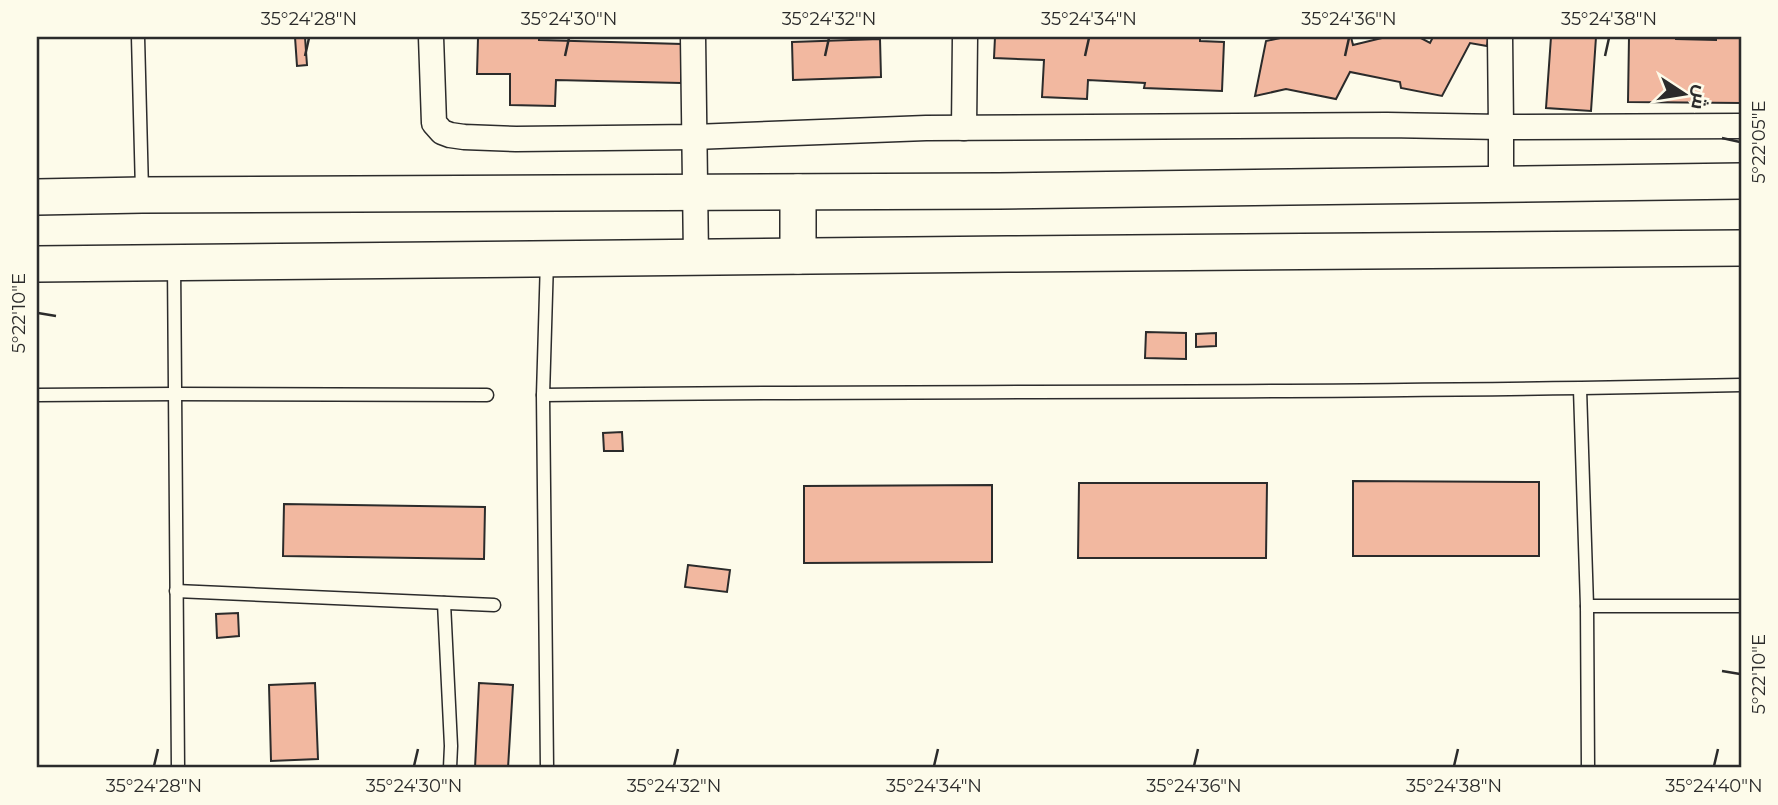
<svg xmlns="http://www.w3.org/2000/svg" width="1778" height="805" font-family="Montserrat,Cairo,sans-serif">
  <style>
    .building { fill: #f2b8a0; stroke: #2b2b2b; stroke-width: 2 }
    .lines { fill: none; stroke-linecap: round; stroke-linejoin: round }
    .lane-casing { stroke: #2b2b2b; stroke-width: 15 }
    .street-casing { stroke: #2b2b2b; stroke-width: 27 }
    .secondary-casing { stroke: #2b2b2b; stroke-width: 38 }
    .lane { stroke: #fdfbea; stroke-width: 12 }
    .street { stroke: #fdfbea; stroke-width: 24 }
    .secondary { stroke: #fdfbea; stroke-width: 35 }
    .ticks { fill: none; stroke: #2b2b2b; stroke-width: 2.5 }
    .neatline { fill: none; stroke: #2b2b2b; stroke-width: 2.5 }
    .ticks-label { font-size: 18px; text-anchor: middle; fill: #2b2b2b }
  </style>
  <rect width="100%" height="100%" fill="#fdfbea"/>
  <g class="building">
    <path d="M 295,37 L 305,37 L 307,65 L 297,66 Z"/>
    <path d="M 500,37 L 539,37 L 539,40 L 682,44 L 681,83 L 556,80 L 555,106 L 510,105 L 510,74 L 477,74 L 478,38 L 500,38 Z"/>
    <path d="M 995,37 L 1169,37 L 1161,37 L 1162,37 L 1200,38 L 1200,41 L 1224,42 L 1222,91 L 1144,88 L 1145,83 L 1088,80 L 1087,99 L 1042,97 L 1044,60 L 994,58 Z"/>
    <path d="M 1285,37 L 1351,37 L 1353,45 L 1386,37 L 1419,37 L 1430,43 L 1433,37 L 1488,37 L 1487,46 L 1470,43 L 1442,96 L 1401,88 L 1400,82 L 1350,72 L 1336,99 L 1286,89 L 1255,96 L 1266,41 Z"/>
    <path d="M 1551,37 L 1596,37 L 1591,111 L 1546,108 Z"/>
    <path d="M 1629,37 L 1676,37 L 1676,39 L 1716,40 L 1716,37 L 1741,37 L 1741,103 L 1628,102 Z"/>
    <path d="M 880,39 L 881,77 L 793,80 L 792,42 Z"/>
    <path d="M 1146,332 L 1186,333 L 1186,359 L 1145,358 Z"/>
    <path d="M 1216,333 L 1216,346 L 1196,347 L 1196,334 Z"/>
    <path d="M 622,432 L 623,451 L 604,451 L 603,433 Z"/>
    <path d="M 1353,481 L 1539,482 L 1539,556 L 1353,556 Z"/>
    <path d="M 1079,483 L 1267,483 L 1266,558 L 1078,558 Z"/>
    <path d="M 992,485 L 992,562 L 804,563 L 804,486 Z"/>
    <path d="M 284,504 L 485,507 L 484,559 L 283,556 Z"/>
    <path d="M 688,565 L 730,570 L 727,592 L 685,587 Z"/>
    <path d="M 238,613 L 239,636 L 217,638 L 216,614 Z"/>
    <path d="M 315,683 L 318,759 L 271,761 L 269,685 Z"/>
    <path d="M 479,683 L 513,685 L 508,768 L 475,768 Z"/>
  </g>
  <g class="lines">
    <defs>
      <g id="lane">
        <path d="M 138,37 L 142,191"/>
        <path d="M 547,260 L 543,395 C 943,390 1342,394 1741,385"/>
        <path d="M 174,263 L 178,768"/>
        <path d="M 1580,389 L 1587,606"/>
        <path d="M 37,395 L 174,394 L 487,395"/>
        <path d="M 543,395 L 547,768"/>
        <path d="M 176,591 L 494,605"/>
        <path d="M 444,603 L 451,746 L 450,768"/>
        <path d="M 1588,768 L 1587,606 L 1741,606"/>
      </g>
      <g id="street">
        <path d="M 431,37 L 434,123 L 442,132 L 450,135 L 464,137 L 516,139 L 694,137 L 926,128 L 1387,125 L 1501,127 L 1500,37"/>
        <path d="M 693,37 L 696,257"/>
        <path d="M 964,128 L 965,37"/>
        <path d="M 1501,184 L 1501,127 L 1741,126"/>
      </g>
      <g id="secondary">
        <path d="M 37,197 L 142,195 L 999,191 L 1741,181"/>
        <path d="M 798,256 L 798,192"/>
        <path d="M 37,264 L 1008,254 L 1741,248"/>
      </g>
    </defs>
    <use href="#lane" class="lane-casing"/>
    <use href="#street" class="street-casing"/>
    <use href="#secondary" class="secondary-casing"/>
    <use href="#lane" class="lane"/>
    <use href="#street" class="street"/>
    <use href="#secondary" class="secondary"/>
  </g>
  <path class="ticks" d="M 305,56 L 309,38M 565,56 L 569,38M 825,56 L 829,38M 1085,56 L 1089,38M 1345,56 L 1349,38M 1605,56 L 1609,38M 1722,138 L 1740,142M 38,313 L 56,316M 1722,671 L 1740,674M 154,766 L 158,749M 414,766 L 418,749M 674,766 L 678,749M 934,766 L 938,749M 1194,766 L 1198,749M 1454,766 L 1458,749M 1714,766 L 1718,749"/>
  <rect width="1778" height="805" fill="none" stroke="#fdfbea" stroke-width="77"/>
  <g transform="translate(1684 94) rotate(102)" stroke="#fdfbea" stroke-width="5" paint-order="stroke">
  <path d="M0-5L12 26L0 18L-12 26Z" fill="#2b2b2b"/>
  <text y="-10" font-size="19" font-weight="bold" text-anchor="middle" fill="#2b2b2b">ش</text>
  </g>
  <rect x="38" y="38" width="1702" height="728" class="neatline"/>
  <g class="ticks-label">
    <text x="309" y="25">35°24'28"N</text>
    <text x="569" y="25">35°24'30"N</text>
    <text x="829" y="25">35°24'32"N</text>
    <text x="1089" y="25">35°24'34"N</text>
    <text x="1349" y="25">35°24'36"N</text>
    <text x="1609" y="25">35°24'38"N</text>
    <text transform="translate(1759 142) rotate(-90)" y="6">5°22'05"E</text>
    <text transform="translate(19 313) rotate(-90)" y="6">5°22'10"E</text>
    <text transform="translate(1759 674) rotate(-90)" y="6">5°22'10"E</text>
    <text x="154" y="792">35°24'28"N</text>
    <text x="414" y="792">35°24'30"N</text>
    <text x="674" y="792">35°24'32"N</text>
    <text x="934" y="792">35°24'34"N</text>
    <text x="1194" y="792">35°24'36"N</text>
    <text x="1454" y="792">35°24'38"N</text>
    <text x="1714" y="792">35°24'40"N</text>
  </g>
</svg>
